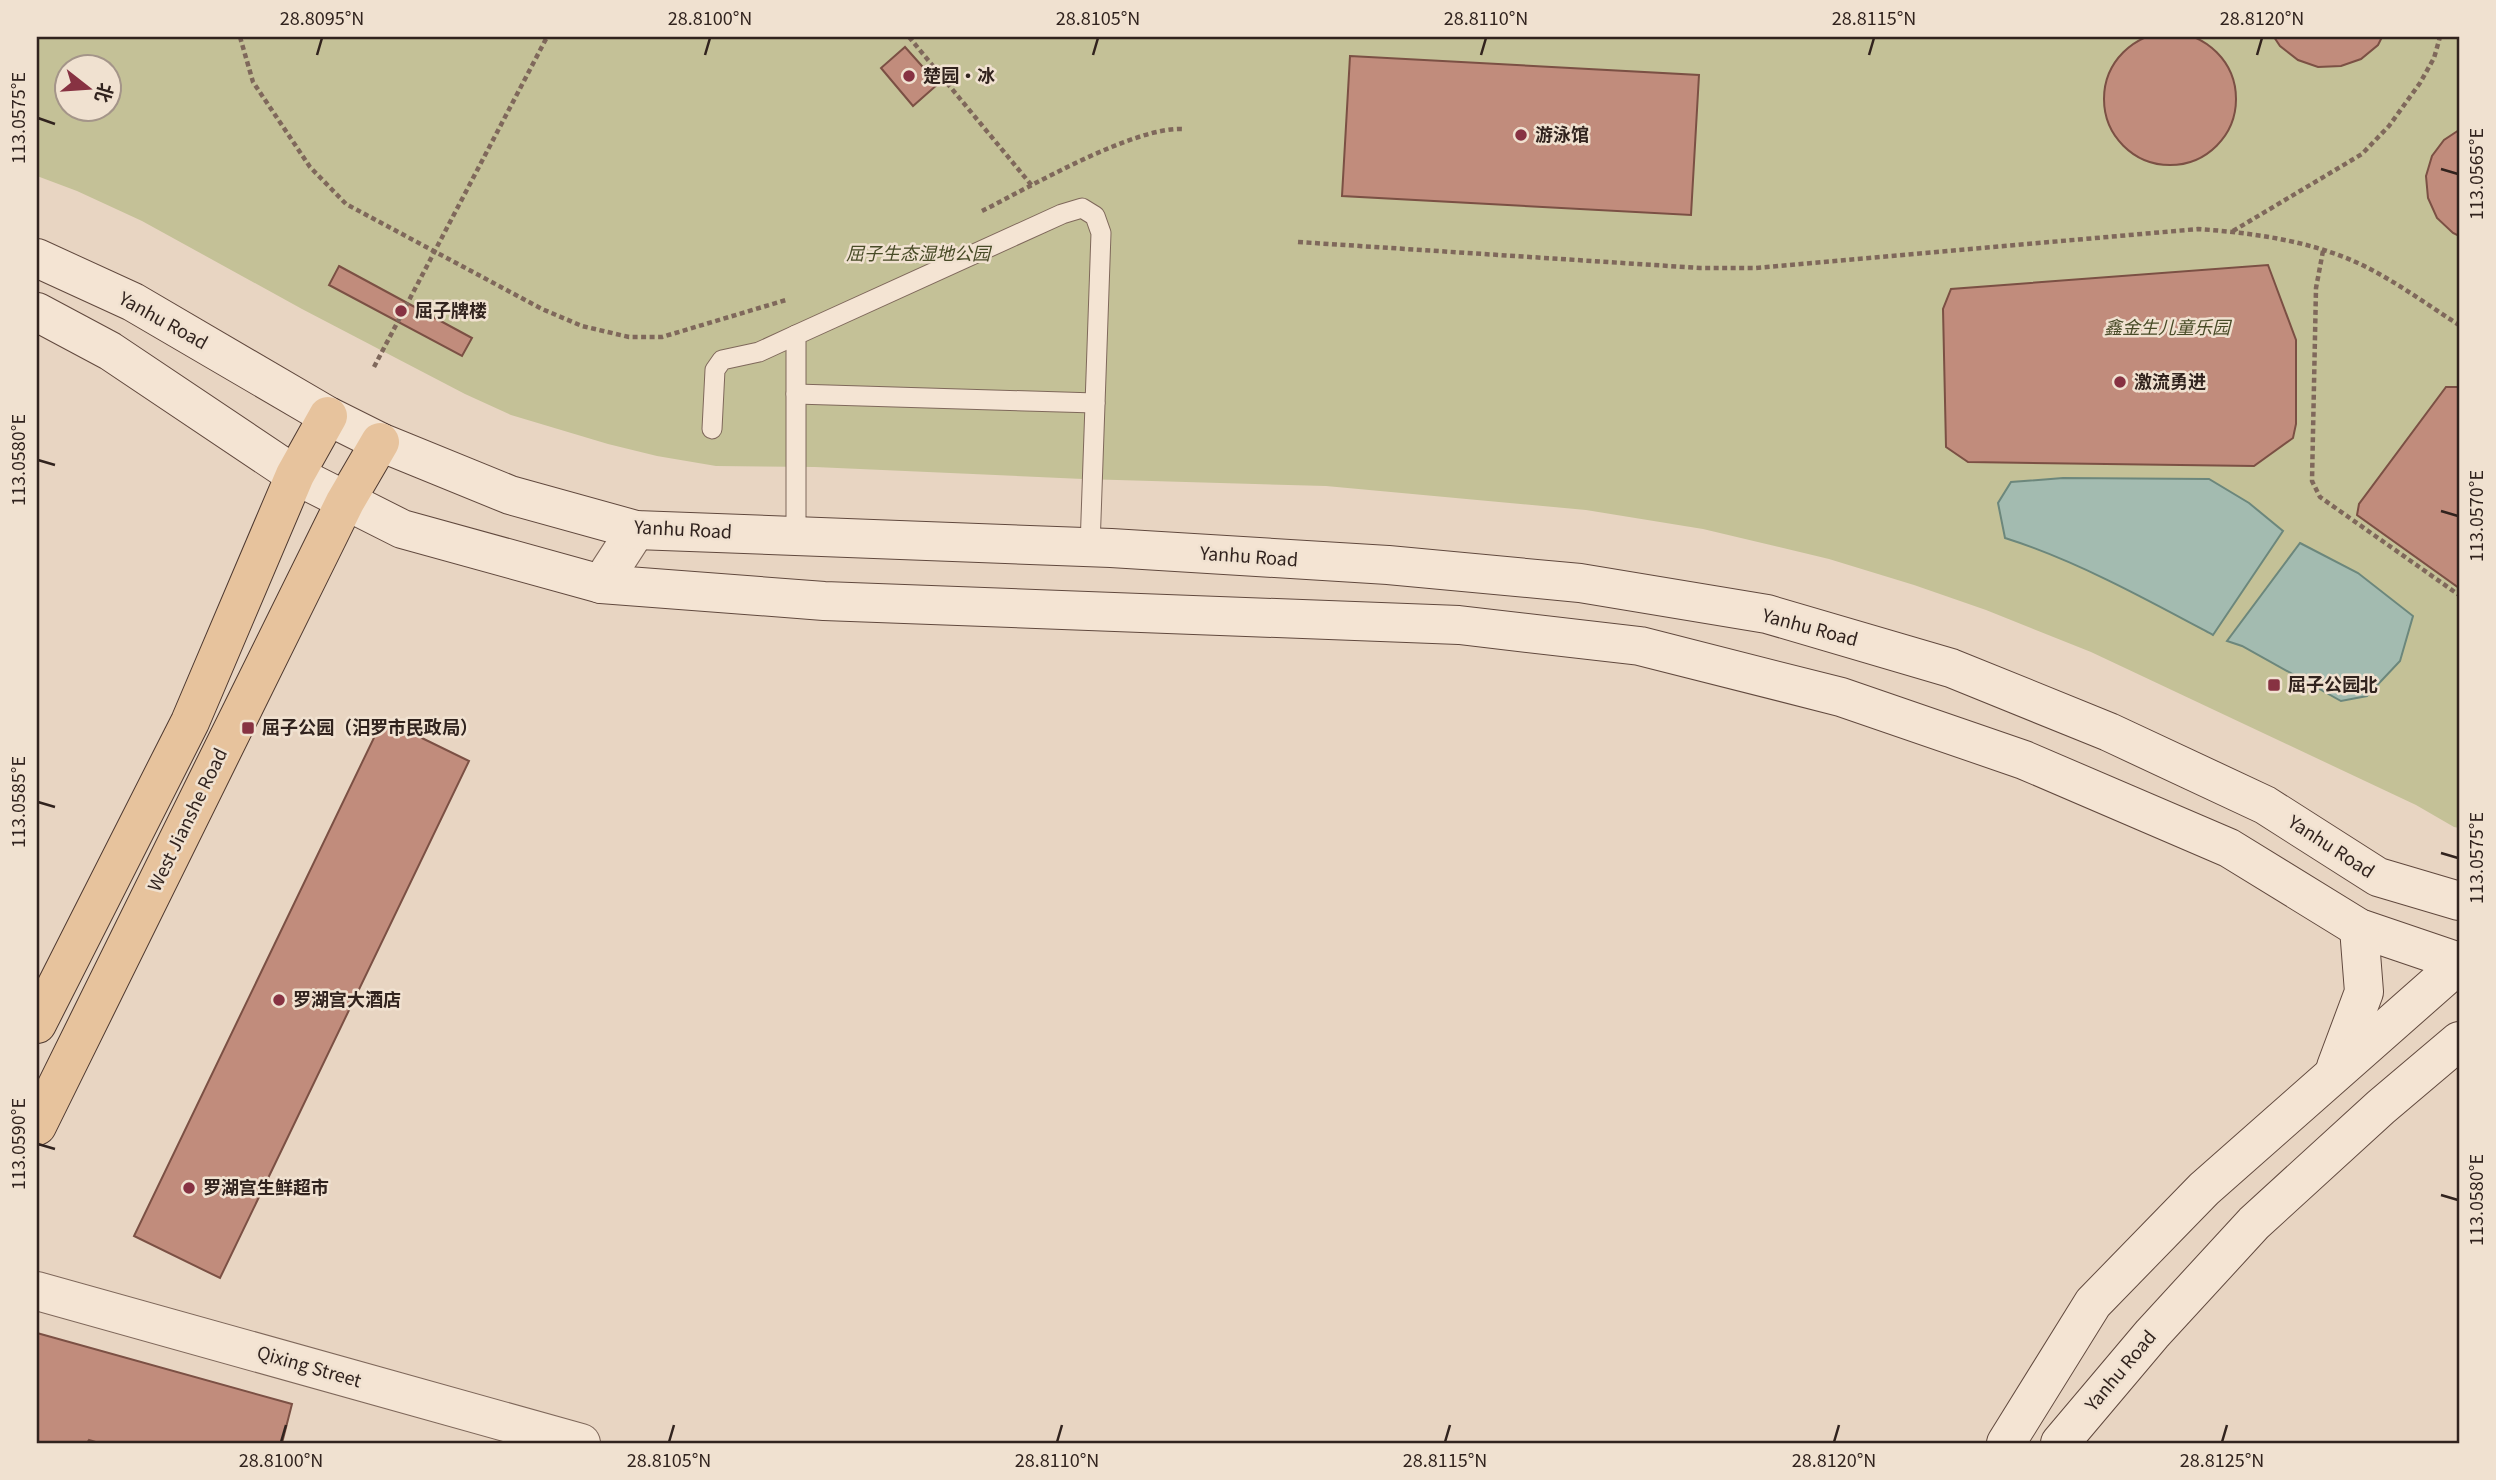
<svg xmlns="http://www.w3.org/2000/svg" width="2496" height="1480" font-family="Georgia,'Noto Sans SC',serif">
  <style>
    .green { fill: #c4c197; fill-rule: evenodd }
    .water { fill: #a3bbb0; stroke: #6c877c; stroke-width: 2 }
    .building { fill: #c18c7c; stroke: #7b5044; stroke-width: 2 }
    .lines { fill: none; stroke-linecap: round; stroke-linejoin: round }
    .lane-casing { stroke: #7f685b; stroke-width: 21 }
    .street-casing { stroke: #7f685b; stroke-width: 40 }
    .secondary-casing { stroke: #61493e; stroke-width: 40 }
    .primary-casing { stroke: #4d382f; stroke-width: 40 }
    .path { stroke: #7f685b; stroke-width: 4.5; stroke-dasharray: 5 3.5; stroke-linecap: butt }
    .lane { stroke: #f4e4d3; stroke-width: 19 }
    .street { stroke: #f4e4d3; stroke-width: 38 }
    .secondary { stroke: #f4e4d3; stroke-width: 38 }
    .primary { stroke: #e7c39d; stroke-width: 38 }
    .ticks { fill: none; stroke: #31231e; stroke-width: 2.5 }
    .poi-dot { fill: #873242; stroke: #f0e1d0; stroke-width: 2.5 }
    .labels { text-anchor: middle; stroke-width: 5; stroke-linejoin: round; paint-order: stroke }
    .poi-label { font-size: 18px; font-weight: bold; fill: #31231e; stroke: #f0e1d0; text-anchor: start }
    .park-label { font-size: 18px; font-style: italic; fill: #484b27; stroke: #f0e1d0 }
    .street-label { font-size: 18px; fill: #31231e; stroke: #f0e1d0 }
    .neatline { fill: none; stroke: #31231e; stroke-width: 2.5 }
    .ticks-label { font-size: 18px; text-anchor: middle; fill: #31231e }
  </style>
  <rect width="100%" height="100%" fill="#e8d5c2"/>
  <path class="green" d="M 37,37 L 2459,37 L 2459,828 L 2454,827 L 2416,805 L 2091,652 L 1986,610 L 1914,585 L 1829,559 L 1703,529 L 1586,510 L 1326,486 L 1083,479 L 815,467 L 716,466 L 657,456 L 608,444 L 511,415 L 465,394 L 302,309 L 142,221 L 77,191 L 37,176 ZM 66,66 L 108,66 L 108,108 L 66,108 Z"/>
  <g class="water">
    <path d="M 2063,478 L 2209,479 L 2249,503 L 2283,531 L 2213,635 C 2148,600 2075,560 2005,538 L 1998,503 L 2011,482 Z"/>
    <path d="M 2300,543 L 2358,573 L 2413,616 L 2400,661 L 2367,696 L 2341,701 L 2242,646 L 2227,641 Z"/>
  </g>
  <g class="building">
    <circle cx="2170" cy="99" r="66"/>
    <path d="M 2274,37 L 2382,37 L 2378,45 L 2361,59 L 2341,66 L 2318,67 L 2298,60 L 2280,46 Z"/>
    <path d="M 905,47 L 938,84 L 913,106 L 881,68 Z"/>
    <path d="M 1350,56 L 1699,75 L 1691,215 L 1342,196 Z"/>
    <path d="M 2459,130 L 2459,236 L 2453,233 L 2437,218 L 2428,198 L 2426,176 L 2432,156 L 2444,140 Z"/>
    <path d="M 2268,265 L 2296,340 L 2296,424 L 2293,438 L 2254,466 L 1968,462 L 1946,447 L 1943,309 L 1951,289 Z"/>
    <path d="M 339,266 L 472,338 L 462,356 L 329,285 Z"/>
    <path d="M 2446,387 L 2459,387 L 2459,588 L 2357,515 L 2359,504 Z"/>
    <path d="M 383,719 L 469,761 L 220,1278 L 134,1236 Z"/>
    <path d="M 37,1333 L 292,1404 L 282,1443 L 99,1443 L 89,1440 L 87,1443 L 37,1443 Z"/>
  </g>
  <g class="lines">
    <defs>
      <g id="lane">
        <path d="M 796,394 L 1095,403"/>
        <path d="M 712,429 L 715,370 L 722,360 L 759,352 L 796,335"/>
        <path d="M 796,535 L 796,335 L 1062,214 L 1082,208 L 1095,216 L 1101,233 L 1090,547"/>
      </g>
      <g id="street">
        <path d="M 601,584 L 636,530"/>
        <path d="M 37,1291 L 581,1443"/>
      </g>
      <g id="secondary">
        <path d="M 37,258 L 133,302 L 328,416 L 380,442 L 510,495 L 636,530 L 1111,548 L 1388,565 L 1580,583 L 1767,614 L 1951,668 L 2109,732 L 2265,805 L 2378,877 L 2459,901"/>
        <path d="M 37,312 L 110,351 L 295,475 L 402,529 L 601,584 L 824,601 L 1459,625 L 1640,646 L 1841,697 L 2024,760 L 2229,848 L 2359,928 L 2459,962"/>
        <path d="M 2336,1067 L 2364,992 L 2359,928"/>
        <path d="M 2006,1443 L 2093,1303 L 2204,1189 L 2459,964"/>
        <path d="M 2060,1443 L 2152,1334 L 2254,1223 L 2381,1107 L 2459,1041"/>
      </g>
      <g id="primary">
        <path d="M 37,1024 L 190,722 L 295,475 L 328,416"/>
        <path d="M 37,1126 L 345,502 L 380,442"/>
      </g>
    </defs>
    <use href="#lane" class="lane-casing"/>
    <use href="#street" class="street-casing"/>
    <use href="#secondary" class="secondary-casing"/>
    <use href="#primary" class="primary-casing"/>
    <g class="path">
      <path d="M 240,37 L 253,82 L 310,167 L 346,204 L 542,309 L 582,326 L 629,337 L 662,337 L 786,300"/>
      <path d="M 909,37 L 1033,187"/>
      <path d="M 982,211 C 1030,187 1134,126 1184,129"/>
      <path d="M 2233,231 L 2362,154 L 2389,126 L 2420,83 L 2434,58 L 2440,37"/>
      <path d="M 1298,242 L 1700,268 L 1755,268 L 2198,229 C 2256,233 2320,242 2372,270 C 2402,286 2431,307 2459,325"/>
      <path d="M 2323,251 L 2316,288 L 2312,481 L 2320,497 L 2459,595"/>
      <path d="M 374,367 L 547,37"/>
    </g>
    <use href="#lane" class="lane"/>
    <use href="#street" class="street"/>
    <use href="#secondary" class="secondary"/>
    <use href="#primary" class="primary"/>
  </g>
  <path class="ticks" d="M 317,55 L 322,38M 705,55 L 710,38M 1093,55 L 1098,38M 1481,55 L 1486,38M 1869,55 L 1874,38M 2257,55 L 2262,38M 38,118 L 55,124M 2441,169 L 2458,174M 38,460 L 55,465M 2441,511 L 2458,516M 38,802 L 55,807M 2441,853 L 2458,858M 38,1144 L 55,1149M 2441,1195 L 2458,1200M 281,1442 L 286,1425M 669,1442 L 674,1425M 1057,1442 L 1062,1425M 1445,1442 L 1450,1425M 1834,1442 L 1839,1425M 2222,1442 L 2227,1425"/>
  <g class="poi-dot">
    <circle cx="909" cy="76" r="7"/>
    <circle cx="1521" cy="135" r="7"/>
    <circle cx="401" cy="311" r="7"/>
    <circle cx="2120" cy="382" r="7"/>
    <rect x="2267" y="678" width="14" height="14" rx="3.5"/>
    <rect x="241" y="721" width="14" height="14" rx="3.5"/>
    <circle cx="279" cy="1000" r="7"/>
    <circle cx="189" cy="1188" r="7"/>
  </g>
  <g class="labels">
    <g class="poi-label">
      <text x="923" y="82">楚园·冰</text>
      <text x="1535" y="141">游泳馆</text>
      <text x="415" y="317">屈子牌楼</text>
      <text x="2134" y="388">激流勇进</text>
      <text x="2288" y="691">屈子公园北</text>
      <text x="262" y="734">屈子公园（汨罗市民政局）</text>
      <text x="293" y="1006">罗湖宫大酒店</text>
      <text x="203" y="1194">罗湖宫生鲜超市</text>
    </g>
    <g class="park-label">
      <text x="918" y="260">屈子生态湿地公园</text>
      <text x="2167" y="334">鑫金生儿童乐园</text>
    </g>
    <g class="street-label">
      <text transform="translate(163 321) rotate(29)" y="6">Yanhu Road</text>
      <text transform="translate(683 530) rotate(3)" y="6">Yanhu Road</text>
      <text transform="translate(1249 557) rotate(4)" y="6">Yanhu Road</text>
      <text transform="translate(1810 628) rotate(15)" y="6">Yanhu Road</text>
      <text transform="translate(188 820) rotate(-64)" y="6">West Jianshe Road</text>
      <text transform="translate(2331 847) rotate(33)" y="6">Yanhu Road</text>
      <text transform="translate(309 1367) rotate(16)" y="6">Qixing Street</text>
      <text transform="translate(2121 1371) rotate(-50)" y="6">Yanhu Road</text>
    </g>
  </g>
  <rect width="2496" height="1480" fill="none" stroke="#f0e1d0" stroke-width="77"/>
  <g transform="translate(88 88) rotate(107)"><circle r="33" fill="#f0e1d0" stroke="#a49589" stroke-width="2"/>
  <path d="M0-5L12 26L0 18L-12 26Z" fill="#873242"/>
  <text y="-10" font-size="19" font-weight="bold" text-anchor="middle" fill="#31231e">北</text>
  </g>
  <rect x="38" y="38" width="2420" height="1404" class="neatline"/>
  <g class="ticks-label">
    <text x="322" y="25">28.8095°N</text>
    <text x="710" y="25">28.8100°N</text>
    <text x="1098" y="25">28.8105°N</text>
    <text x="1486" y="25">28.8110°N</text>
    <text x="1874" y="25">28.8115°N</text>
    <text x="2262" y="25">28.8120°N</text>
    <text transform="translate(19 118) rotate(-90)" y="6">113.0575°E</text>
    <text transform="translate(2477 174) rotate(-90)" y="6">113.0565°E</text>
    <text transform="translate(19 460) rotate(-90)" y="6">113.0580°E</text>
    <text transform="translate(2477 516) rotate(-90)" y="6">113.0570°E</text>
    <text transform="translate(19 802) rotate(-90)" y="6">113.0585°E</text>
    <text transform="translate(2477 858) rotate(-90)" y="6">113.0575°E</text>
    <text transform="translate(19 1144) rotate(-90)" y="6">113.0590°E</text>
    <text transform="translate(2477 1200) rotate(-90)" y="6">113.0580°E</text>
    <text x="281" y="1467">28.8100°N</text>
    <text x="669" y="1467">28.8105°N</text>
    <text x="1057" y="1467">28.8110°N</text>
    <text x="1445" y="1467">28.8115°N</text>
    <text x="1834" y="1467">28.8120°N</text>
    <text x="2222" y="1467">28.8125°N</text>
  </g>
</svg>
